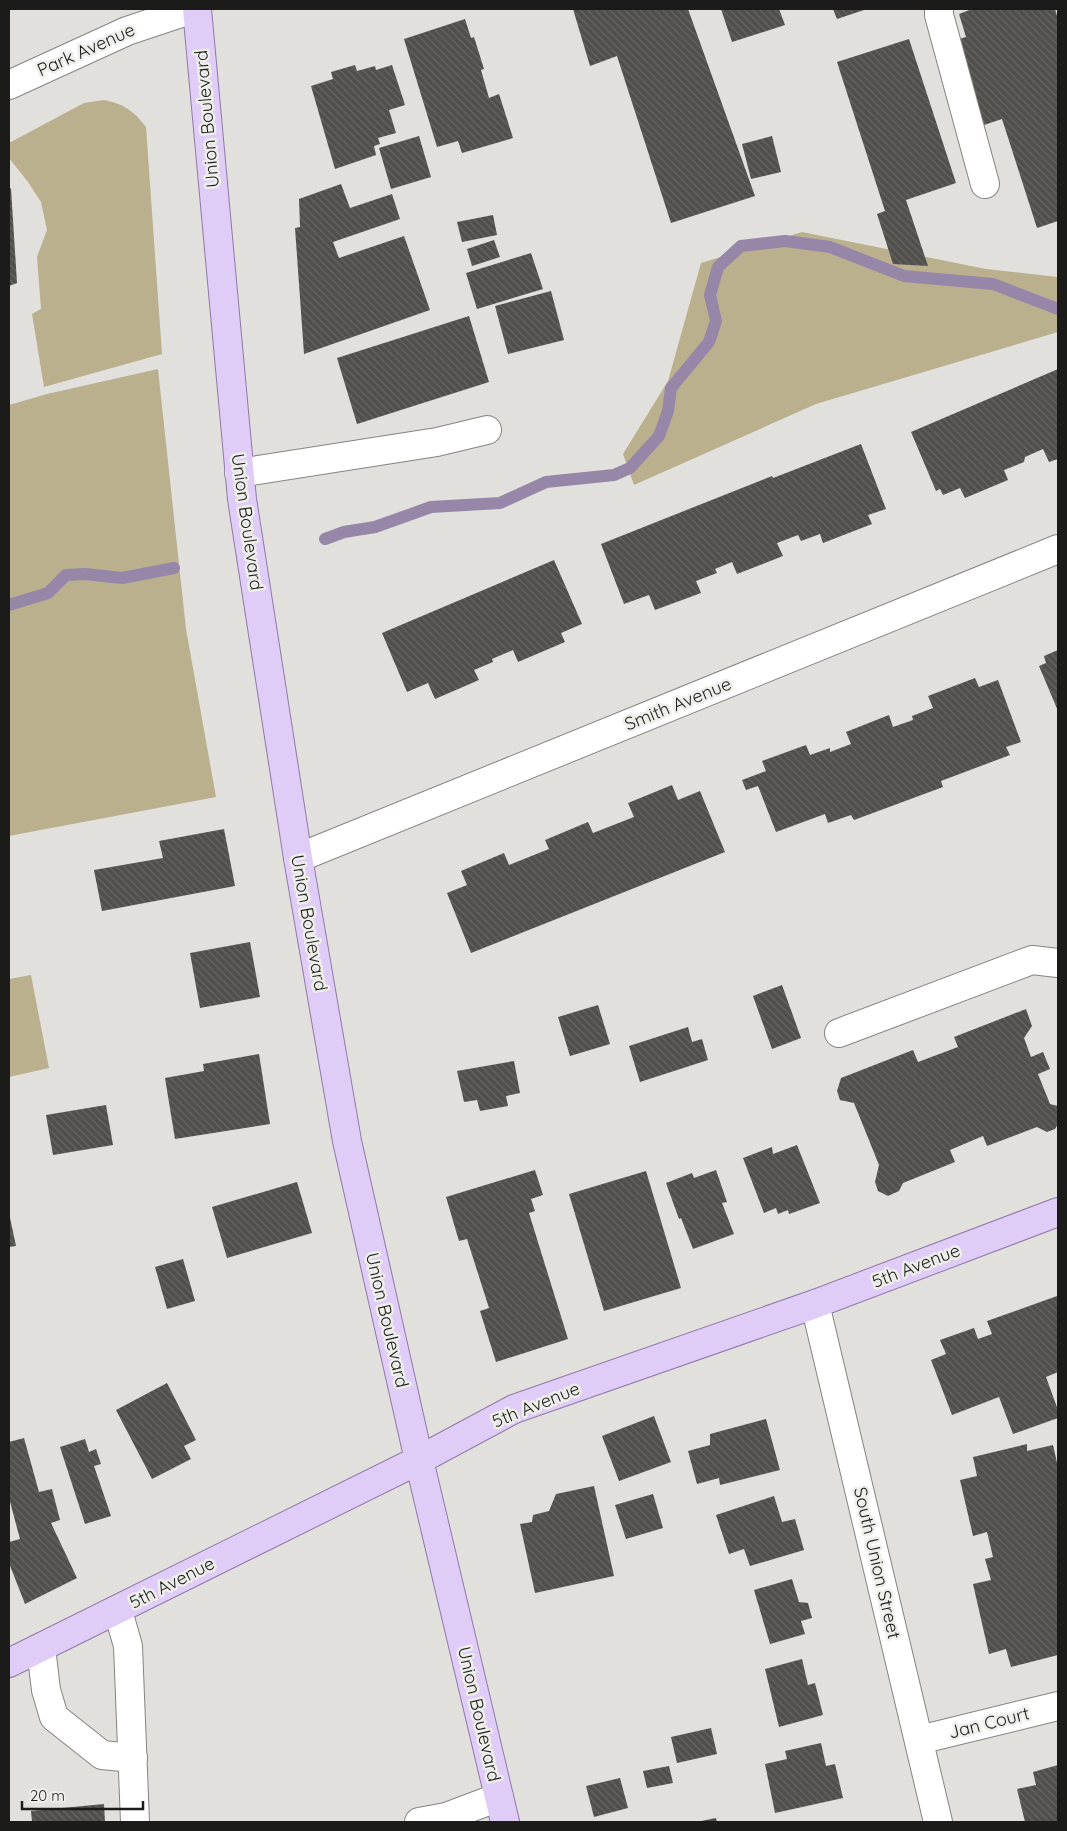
<svg xmlns="http://www.w3.org/2000/svg" width="1067" height="1831" font-family="Quicksand,sans-serif">
  <style>
    .grass { fill: #bab08e }
    .lines { fill: none; stroke-linecap: round; stroke-linejoin: round }
    .stream { stroke: #9686a8; stroke-width: 12 }
    .building { fill: url(#building-back-hatch) }
    .minor-casing { stroke: #858481; stroke-width: 30 }
    .major-casing { stroke: #8e79a6; stroke-width: 30 }
    .minor { stroke: #fff; stroke-width: 28 }
    .major { stroke: #e0cdf7; stroke-width: 28 }
    .labels { text-anchor: middle; stroke-width: 5; stroke-linejoin: round; paint-order: stroke }
    .street-label { font-size: 18px; fill: #1b1b1a; stroke: #eeeeea }
  </style>
  <defs>
    <pattern id="building-back-hatch" width="6" height="6" patternUnits="userSpaceOnUse" patternTransform="scale(1.25)"><rect width="6" height="6" fill="#504f4c"/><path d="M-1 5l2 2M0 0l6 6M5-1l2 2" fill="none" stroke="#656562"/></pattern>
  </defs>
  <rect width="100%" height="100%" fill="#e1e0dd"/>
  <g class="grass">
    <path d="M 104,100 C 124,104 134,111 146,127 L 162,354 L 44,387 L 32,314 L 41,309 L 37,257 L 47,230 L 41,202 L 28,182 L 9,158 L 9,143 L 84,103 Z"/>
    <path d="M 802,232 L 986,269 L 1058,277 L 1058,332 L 816,404 L 634,485 L 623,454 L 668,381 L 701,263 Z"/>
    <path d="M 158,369 L 186,629 L 216,797 L 9,836 L 9,405 L 47,394 Z"/>
    <path d="M 31,975 L 49,1068 L 9,1077 L 9,979 Z"/>
  </g>
  <g class="lines">
    <g class="stream">
      <path d="M 325,539 L 344,532 L 375,527 L 431,507 L 500,503 L 546,482 L 614,475 L 630,468 L 659,436 L 668,411 L 671,388 L 709,342 L 716,321 L 710,295 L 718,267 L 741,246 L 785,241 L 830,247 L 904,276 L 993,284 L 1058,309"/>
      <path d="M 9,605 L 48,593 L 66,575 L 85,574 L 122,578 L 174,568"/>
    </g>
  </g>
  <g class="building">
    <path d="M 573,9 L 688,9 L 755,196 L 671,223 L 617,56 L 590,66 Z"/>
    <path d="M 721,9 L 779,9 L 785,25 L 732,42 Z"/>
    <path d="M 833,9 L 867,9 L 837,19 Z"/>
    <path d="M 972,9 L 1055,9 L 1058,19 L 1058,221 L 1037,228 L 1002,119 L 984,125 L 956,40 L 966,37 L 959,14 Z"/>
    <path d="M 465,19 L 471,38 L 474,37 L 484,69 L 481,70 L 489,98 L 499,94 L 513,138 L 462,153 L 458,141 L 437,147 L 404,39 Z"/>
    <path d="M 909,39 L 956,183 L 906,200 L 928,266 L 893,264 L 877,214 L 885,211 L 837,62 Z"/>
    <path d="M 355,65 L 357,71 L 375,66 L 376,70 L 392,65 L 405,105 L 389,110 L 396,133 L 378,138 L 380,144 L 374,146 L 376,155 L 335,169 L 311,86 L 333,79 L 331,72 Z"/>
    <path d="M 419,136 L 431,177 L 391,189 L 379,148 Z"/>
    <path d="M 772,136 L 781,172 L 751,179 L 742,144 Z"/>
    <path d="M 341,184 L 350,208 L 392,194 L 400,219 L 333,242 L 339,258 L 404,236 L 430,310 L 304,354 L 295,228 L 300,227 L 299,199 Z"/>
    <path d="M 11,188 L 17,283 L 9,286 L 9,189 Z"/>
    <path d="M 493,215 L 497,235 L 462,242 L 457,222 Z"/>
    <path d="M 494,240 L 500,257 L 472,266 L 467,249 Z"/>
    <path d="M 531,253 L 543,289 L 477,309 L 466,273 Z"/>
    <path d="M 551,291 L 564,340 L 508,354 L 495,306 Z"/>
    <path d="M 469,316 L 489,382 L 357,424 L 337,358 Z"/>
    <path d="M 1058,369 L 1058,459 L 1049,462 L 1043,449 L 1025,457 L 1024,462 L 1004,470 L 1008,480 L 965,498 L 960,488 L 943,495 L 940,489 L 936,491 L 911,432 Z"/>
    <path d="M 861,444 L 886,509 L 868,515 L 872,524 L 823,543 L 820,534 L 801,541 L 798,535 L 777,543 L 783,556 L 737,574 L 732,562 L 715,569 L 717,573 L 696,581 L 701,593 L 655,610 L 649,595 L 624,604 L 601,544 L 772,476 L 773,478 Z"/>
    <path d="M 554,560 L 582,624 L 561,633 L 565,642 L 518,662 L 513,650 L 492,659 L 493,662 L 474,670 L 479,680 L 435,699 L 428,683 L 407,692 L 382,633 Z"/>
    <path d="M 1058,650 L 1058,711 L 1039,666 L 1046,663 L 1044,656 Z"/>
    <path d="M 975,678 L 979,687 L 998,680 L 1021,742 L 1006,747 L 1010,755 L 941,781 L 943,787 L 854,820 L 851,815 L 828,823 L 825,814 L 776,832 L 758,786 L 746,790 L 742,780 L 766,771 L 762,761 L 806,745 L 810,755 L 830,748 L 830,752 L 851,744 L 846,732 L 889,715 L 893,727 L 913,720 L 912,716 L 933,708 L 928,696 Z"/>
    <path d="M 672,785 L 678,800 L 700,791 L 725,852 L 471,953 L 447,893 L 467,885 L 461,871 L 504,853 L 509,865 L 549,849 L 545,840 L 588,822 L 593,833 L 634,817 L 628,803 Z"/>
    <path d="M 224,829 L 235,886 L 102,911 L 94,870 L 163,858 L 159,841 Z"/>
    <path d="M 250,942 L 260,997 L 200,1008 L 190,953 Z"/>
    <path d="M 782,985 L 801,1038 L 772,1049 L 753,996 Z"/>
    <path d="M 598,1005 L 610,1044 L 570,1056 L 558,1017 Z"/>
    <path d="M 1026,1009 L 1032,1026 L 1024,1038 L 1031,1057 L 1043,1052 L 1050,1069 L 1038,1074 L 1050,1104 L 1058,1106 L 1058,1124 L 1055,1129 L 1047,1132 L 1037,1127 L 987,1146 L 983,1136 L 950,1150 L 955,1162 L 903,1183 L 899,1191 L 888,1196 L 878,1191 L 875,1182 L 879,1165 L 854,1103 L 840,1100 L 837,1091 L 841,1078 L 913,1050 L 918,1062 L 958,1047 L 954,1037 Z"/>
    <path d="M 688,1027 L 692,1042 L 702,1039 L 708,1060 L 640,1082 L 629,1046 Z"/>
    <path d="M 259,1054 L 270,1124 L 175,1139 L 165,1078 L 204,1071 L 203,1064 Z"/>
    <path d="M 514,1061 L 520,1093 L 506,1096 L 508,1106 L 480,1111 L 477,1100 L 464,1102 L 457,1071 Z"/>
    <path d="M 106,1105 L 113,1145 L 53,1155 L 46,1115 Z"/>
    <path d="M 797,1145 L 820,1203 L 789,1214 L 788,1210 L 778,1214 L 776,1208 L 764,1213 L 743,1158 L 772,1147 L 773,1154 Z"/>
    <path d="M 535,1170 L 543,1195 L 531,1199 L 535,1211 L 529,1213 L 568,1339 L 496,1362 L 480,1311 L 489,1308 L 467,1239 L 459,1241 L 446,1197 Z"/>
    <path d="M 716,1170 L 727,1202 L 722,1203 L 734,1234 L 693,1249 L 681,1218 L 679,1219 L 666,1183 L 692,1173 L 694,1178 Z"/>
    <path d="M 646,1171 L 681,1288 L 604,1311 L 569,1194 Z"/>
    <path d="M 297,1182 L 312,1233 L 227,1258 L 212,1207 Z"/>
    <path d="M 9,1213 L 16,1246 L 9,1247 Z"/>
    <path d="M 183,1259 L 195,1301 L 167,1309 L 155,1267 Z"/>
    <path d="M 1057,1296 L 1058,1372 L 1046,1377 L 1058,1410 L 1058,1418 L 1013,1434 L 999,1397 L 952,1415 L 931,1360 L 946,1354 L 940,1340 L 974,1328 L 978,1339 L 992,1334 L 987,1321 Z"/>
    <path d="M 167,1383 L 196,1440 L 184,1446 L 191,1459 L 152,1479 L 116,1410 Z"/>
    <path d="M 654,1416 L 671,1462 L 619,1481 L 602,1436 Z"/>
    <path d="M 766,1419 L 780,1470 L 720,1485 L 719,1478 L 697,1484 L 688,1451 L 710,1445 L 710,1434 Z"/>
    <path d="M 24,1438 L 39,1492 L 52,1489 L 60,1520 L 51,1523 L 77,1578 L 25,1604 L 9,1563 L 9,1542 L 20,1539 L 9,1498 L 9,1442 Z"/>
    <path d="M 85,1439 L 89,1452 L 96,1449 L 101,1464 L 94,1466 L 111,1516 L 85,1524 L 60,1447 Z"/>
    <path d="M 1027,1444 L 1027,1451 L 1053,1445 L 1058,1467 L 1058,1655 L 1011,1667 L 1006,1649 L 989,1654 L 973,1584 L 991,1580 L 985,1559 L 993,1557 L 987,1532 L 973,1536 L 960,1480 L 977,1476 L 973,1457 Z"/>
    <path d="M 594,1486 L 614,1576 L 535,1593 L 520,1524 L 532,1522 L 533,1515 L 549,1511 L 556,1494 Z"/>
    <path d="M 653,1494 L 663,1528 L 626,1539 L 615,1505 Z"/>
    <path d="M 774,1496 L 782,1522 L 795,1519 L 804,1550 L 750,1566 L 744,1549 L 729,1554 L 716,1515 Z"/>
    <path d="M 792,1579 L 799,1602 L 808,1603 L 812,1618 L 801,1621 L 805,1634 L 770,1644 L 754,1590 Z"/>
    <path d="M 802,1659 L 808,1685 L 815,1683 L 823,1715 L 779,1727 L 765,1669 Z"/>
    <path d="M 711,1728 L 717,1754 L 677,1763 L 671,1737 Z"/>
    <path d="M 821,1743 L 826,1766 L 835,1764 L 843,1798 L 775,1813 L 765,1764 L 787,1759 L 785,1751 Z"/>
    <path d="M 1058,1765 L 1058,1822 L 1025,1822 L 1017,1789 L 1036,1785 L 1033,1772 Z"/>
    <path d="M 669,1766 L 673,1783 L 647,1788 L 643,1771 Z"/>
    <path d="M 620,1778 L 628,1808 L 594,1817 L 586,1786 Z"/>
    <path d="M 104,1804 L 105,1822 L 32,1822 L 31,1811 Z"/>
    <path d="M 716,1818 L 717,1822 L 701,1822 L 701,1821 Z"/>
  </g>
  <g class="lines">
    <defs>
      <g id="minor">
        <path d="M 939,9 L 939,15 L 985,184"/>
        <path d="M 9,85 L 127,31 L 193,9"/>
        <path d="M 239,473 L 437,442 L 487,430"/>
        <path d="M 298,858 L 1058,549"/>
        <path d="M 839,1033 L 1032,960 L 1058,963"/>
        <path d="M 815,1304 L 938,1822"/>
        <path d="M 118,1611 L 128,1646 L 135,1822"/>
        <path d="M 41,1648 L 46,1690 L 54,1717 L 102,1755 L 133,1758"/>
        <path d="M 919,1740 L 1058,1706"/>
        <path d="M 419,1822 L 446,1817 L 499,1797"/>
      </g>
      <g id="major">
        <path d="M 197,9 L 242,499 L 298,858 L 347,1141 L 419,1460 L 505,1822"/>
        <path d="M 9,1663 L 419,1460 L 514,1409 L 815,1304 L 1058,1212"/>
      </g>
    </defs>
    <use href="#minor" class="minor-casing"/>
    <use href="#major" class="major-casing"/>
    <use href="#minor" class="minor"/>
    <use href="#major" class="major"/>
  </g>
  <g class="labels">
    <g class="street-label">
      <text transform="translate(86 50) rotate(-24)" y="6">Park Avenue</text>
      <text transform="translate(207 119) rotate(-95)" y="6">Union Boulevard</text>
      <text transform="translate(247 522) rotate(82)" y="6">Union Boulevard</text>
      <text transform="translate(678 704) rotate(-22)" y="6">Smith Avenue</text>
      <text transform="translate(309 923) rotate(80)" y="6">Union Boulevard</text>
      <text transform="translate(916 1266) rotate(-21)" y="6">5th Avenue</text>
      <text transform="translate(387 1320) rotate(77)" y="6">Union Boulevard</text>
      <text transform="translate(536 1405) rotate(-22)" y="6">5th Avenue</text>
      <text transform="translate(877 1563) rotate(77)" y="6">South Union Street</text>
      <text transform="translate(172 1583) rotate(-27)" y="6">5th Avenue</text>
      <text transform="translate(479 1714) rotate(77)" y="6">Union Boulevard</text>
      <text transform="translate(989 1723) rotate(-14)" y="6">Jan Court</text>
    </g>
  </g>
  <rect width="1067" height="1831" fill="none" stroke="#1b1b1a" stroke-width="20"/>
  <path d="M22 1801v8h121v-8" fill="none" stroke="#1b1b1a" stroke-width="2.5"/>
  <text x="30" y="1801" font-size="15" fill="#1b1b1a" stroke="#eeeeea" stroke-width="4" paint-order="stroke">20 m</text>
</svg>
